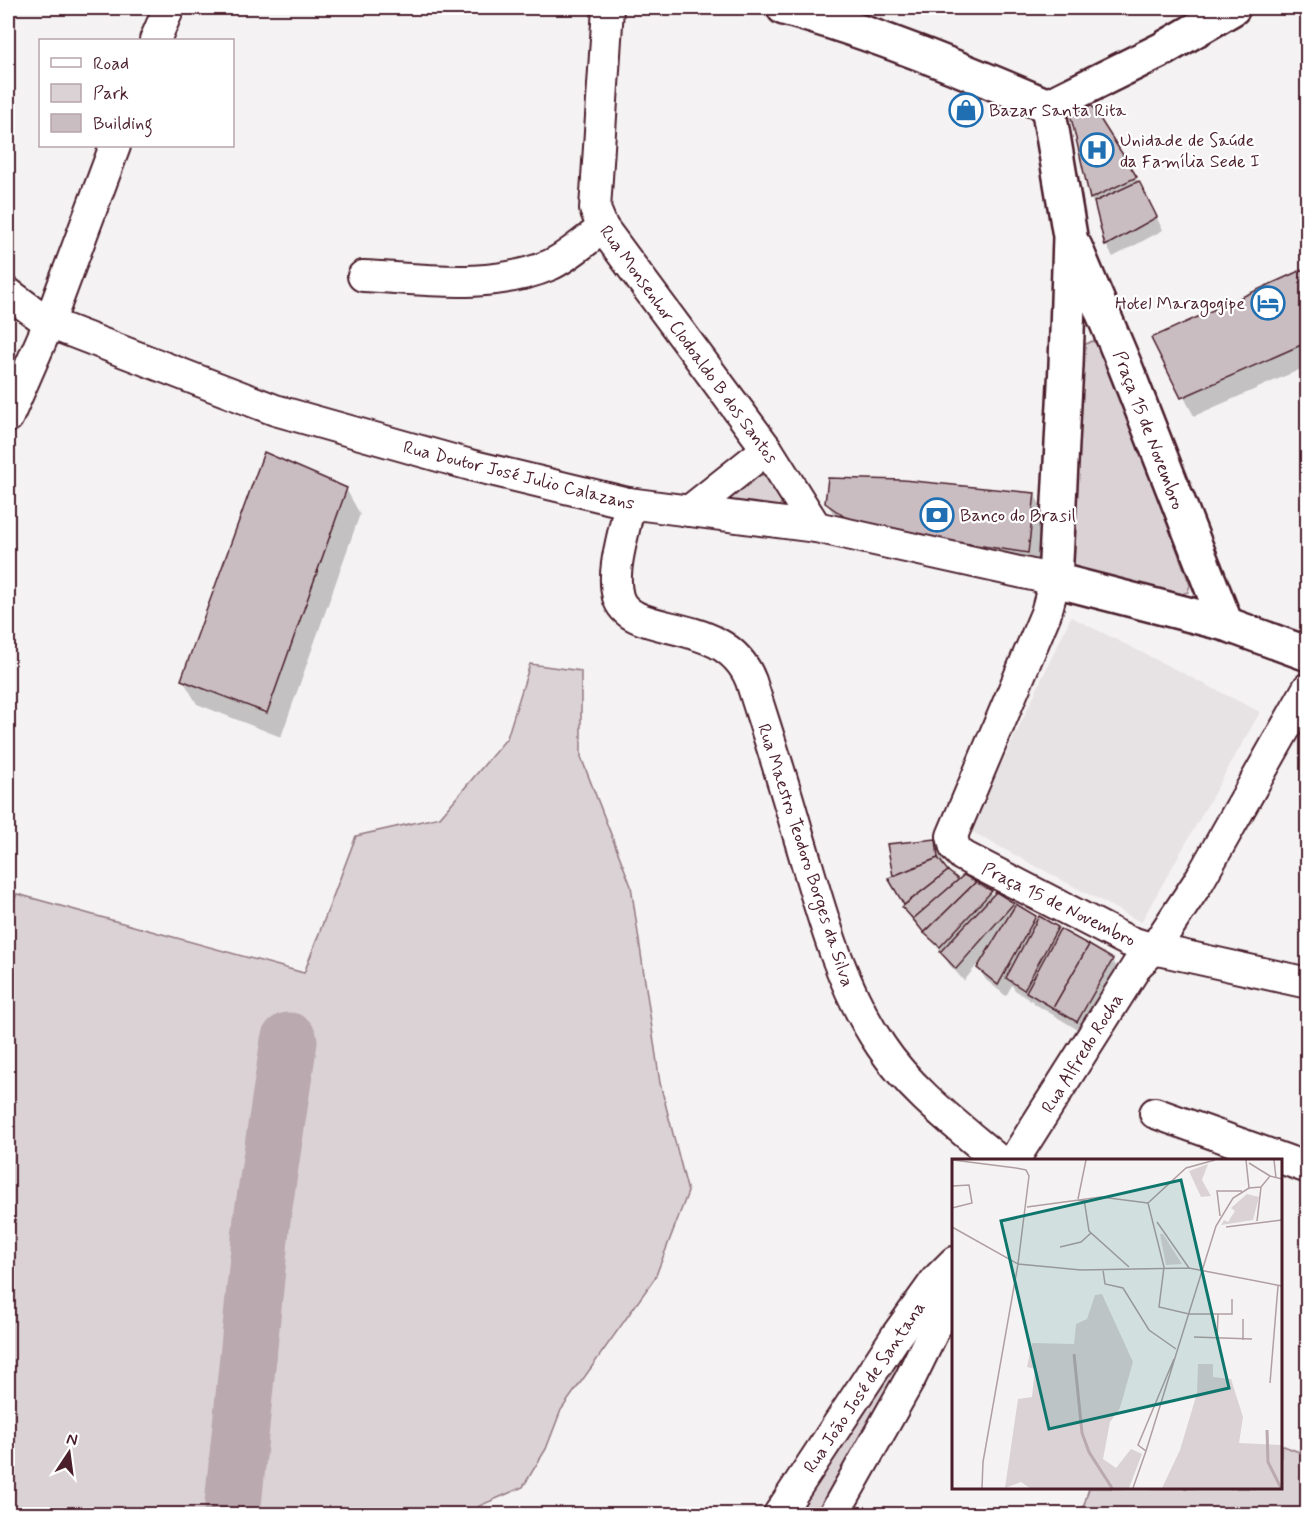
<svg xmlns="http://www.w3.org/2000/svg" width="1315" height="1522" font-family="Mynerve,sans-serif">
  <style>
    .built { fill: #e7e2e3 }
    .green { fill: #dbd2d5; stroke: #927880; stroke-width: 1.5 }
    .shadow { fill: #0003 }
    .lines { fill: none; stroke-linecap: round; stroke-linejoin: round }
    .river { stroke: #baa9ae; stroke-width: 57 }
    .building { fill: #cabdc1; stroke: #4a1f2b; stroke-width: 1.5 }
    .street-casing { stroke: #4a1f2b; stroke-width: 34 }
    .secondary-casing { stroke: #4a1f2b; stroke-width: 38 }
    .street { stroke: #fff; stroke-width: 30 }
    .secondary { stroke: #fff; stroke-width: 33 }
    .labels { text-anchor: middle; stroke-width: 4.5; stroke-linejoin: round; paint-order: stroke }
    .poi-label { font-size: 18px; fill: #4a1f2b; stroke: #fff; text-anchor: start }
    .street-label { font-size: 18px; fill: #4a1f2b; stroke: #fff }
    .inset-river { fill: none; stroke: #baa9ae; stroke-width: 3 }
    .inset-road { fill: none; stroke: #b09ea2; stroke-width: 1.5 }
    .view { fill: #0f766e; fill-opacity: 0.15; stroke: #0f766e; stroke-width: 3 }
    .inset-edge { fill: none; stroke: #4a1f2b; stroke-width: 3 }
  </style>
  <rect width="100%" height="100%" fill="#f4f2f2"/>
  <filter id="ink" filterUnits="userSpaceOnUse"><feTurbulence type="fractalNoise" baseFrequency=".0167" numOctaves="2"/><feDisplacementMap in="SourceGraphic" scale="12" xChannelSelector="R" yChannelSelector="G"/><feConvolveMatrix kernelMatrix="1 2 1 2 8 2 1 2 1" color-interpolation-filters="sRGB"/></filter>
  <g filter="url(#ink)">
    <path class="built" d="M 1071,617 L 1260,712 L 1141,922 L 970,831 Z"/>
    <g class="green">
      <path d="M 1092,341 L 1100,345 L 1190,585 L 1188,592 L 1182,594 L 1081,571 L 1074,566 L 1072,558 L 1082,346 Z"/>
      <path d="M 754,475 L 768,475 L 783,499 L 778,510 L 730,505 L 726,497 Z"/>
      <path d="M 530,664 L 581,671 L 581,757 L 631,886 L 660,1083 L 688,1192 L 655,1278 L 561,1410 L 546,1449 L 523,1487 L 479,1506 L 473,1514 L 8,1514 L 8,914 L 17,894 L 304,973 L 356,836 L 440,817 L 507,738 Z"/>
      <path d="M 911,1332 L 918,1341 L 819,1514 L 793,1514 Z"/>
      <path d="M 1281,1445 L 1307,1455 L 1307,1514 L 1078,1514 L 1084,1505 L 1089,1488 L 1280,1488 Z"/>
    </g>
    <g class="shadow">
      <path d="M 1090,105 L 1136,178 L 1163,230 L 1113,257 L 1106,245 L 1097,209 L 1091,199 L 1071,114 Z"/>
      <path d="M 1308,269 L 1308,366 L 1194,416 L 1153,339 Z"/>
      <path d="M 346,489 L 360,514 L 281,737 L 197,704 L 183,680 Z"/>
      <path d="M 1034,494 L 1045,513 L 1038,571 L 838,521 L 826,502 Z"/>
      <path d="M 935,840 L 943,853 L 944,869 L 959,882 L 991,892 L 993,897 L 996,894 L 1013,904 L 1016,909 L 1035,917 L 1038,922 L 1057,928 L 1060,933 L 1112,960 L 1120,972 L 1085,1034 L 1035,1004 L 1032,1000 L 1031,1001 L 1015,990 L 1012,985 L 1006,996 L 986,980 L 977,965 L 964,981 L 949,964 L 943,953 L 911,919 L 904,907 L 906,906 L 890,879 L 895,877 L 889,845 Z"/>
    </g>
    <g class="lines">
      <path class="river" d="M 232,1514 L 262,1219 L 289,1041"/>
    </g>
    <g class="building">
      <path d="M 1090,103 L 1137,177 L 1090,199 L 1070,113 Z"/>
      <path d="M 1139,181 L 1157,217 L 1105,246 L 1094,202 Z"/>
      <path d="M 1308,267 L 1308,342 L 1181,398 L 1151,338 Z"/>
      <path d="M 264,452 L 347,488 L 267,713 L 181,680 Z"/>
      <path d="M 828,478 L 903,480 L 1035,493 L 1028,553 L 859,527 L 825,503 Z"/>
      <path d="M 936,839 L 938,858 L 893,876 L 887,844 Z"/>
      <path d="M 938,858 L 948,871 L 904,905 L 888,878 Z"/>
      <path d="M 948,871 L 959,880 L 913,919 L 902,907 Z"/>
      <path d="M 964,875 L 976,882 L 924,933 L 913,919 Z"/>
      <path d="M 976,882 L 992,891 L 940,947 L 924,933 Z"/>
      <path d="M 996,892 L 1014,903 L 956,969 L 940,952 Z"/>
      <path d="M 1016,904 L 1036,916 L 998,985 L 977,968 Z"/>
      <path d="M 1039,916 L 1058,927 L 1024,990 L 1006,978 Z"/>
      <path d="M 1060,929 L 1089,945 L 1053,1008 L 1026,992 Z"/>
      <path d="M 1089,945 L 1113,959 L 1077,1022 L 1053,1008 Z"/>
    </g>
    <g class="lines">
      <defs>
        <g id="street">
          <path d="M 608,8 L 595,209 L 603,228 L 767,449 L 816,527"/>
          <path d="M 155,40 L 169,8"/>
          <path d="M 363,276 C 423,279 492,290 550,265 C 568,257 586,240 603,228"/>
          <path d="M 8,293 L 49,323 L 275,410 L 474,466 L 628,503 L 816,527 L 1055,580 L 1046,613 L 952,836 L 955,848 L 963,856 L 1128,941 L 1154,949 L 1308,983"/>
          <path d="M 8,417 L 49,323 L 115,146"/>
          <path d="M 628,503 L 628,511 C 623,538 611,571 618,597 C 630,640 725,613 751,681 C 767,732 784,783 798,834 C 820,907 838,982 881,1046 C 911,1091 957,1125 998,1160"/>
          <path d="M 689,511 L 767,449"/>
          <path d="M 1155,1113 L 1308,1168"/>
          <path d="M 1014,1160 L 1138,964 L 1154,949 L 1199,881 L 1308,688"/>
          <path d="M 779,1514 L 896,1336 L 936,1280 L 954,1262"/>
          <path d="M 834,1514 L 910,1379 L 954,1289"/>
        </g>
        <g id="secondary">
          <path d="M 784,8 C 875,33 961,69 1048,106"/>
          <path d="M 1048,106 L 1070,236 L 1066,365 L 1055,580 L 1226,624 L 1308,654"/>
          <path d="M 1048,106 L 1163,49 L 1233,8"/>
          <path d="M 1075,247 L 1125,366 L 1226,624"/>
        </g>
      </defs>
      <use href="#street" class="street-casing"/>
      <use href="#secondary" class="secondary-casing"/>
      <use href="#street" class="street"/>
      <use href="#secondary" class="secondary"/>
    </g>
  </g>
  <defs>
    <symbol id="shop-ring" viewBox="-11 -11 22 22"><circle r="9.5" fill="#fff" stroke="#1f6fb2" stroke-width="1.5"/><path d="M-5-2.5h2.3a2.7 3.5 0 0 1 5.4 0H5L5.5 6h-11ZM-1.5-2.5h3a1.5 2.3 0 0 0-3 0Z" fill="#1f6fb2"/></symbol>
    <symbol id="hospital-ring" viewBox="-11 -11 22 22"><circle r="9.5" fill="#fff" stroke="#1f6fb2" stroke-width="1.5"/><path d="M-5-5h3v3.5h4V-5h3V5h-3V1.5h-4V5h-3Z" fill="#1f6fb2"/></symbol>
    <symbol id="hotel-ring" viewBox="-11 -11 22 22"><circle r="9.5" fill="#fff" stroke="#1f6fb2" stroke-width="1.5"/><path d="M-6-4.5h1.5V1H6V5H4.5V3h-9V5H-6ZM-4 0a1.8 1.8 0 1 1 3.6 0ZM.5 0V-2.5h3Q6-2.5 6 0Z" fill="#1f6fb2"/></symbol>
    <symbol id="bank-ring" viewBox="-11 -11 22 22"><circle r="9.5" fill="#fff" stroke="#1f6fb2" stroke-width="1.5"/><path d="M-6-4H6V4H-6ZM0-2.3a2.3 2.3 0 1 0 0 4.6a2.3 2.3 0 1 0 0-4.6Z" fill="#1f6fb2"/></symbol>
  </defs>
  <g fill-rule="evenodd">
    <use href="#shop-ring" x="947" y="91" width="38" height="38"/>
    <use href="#hospital-ring" x="1078" y="131" width="38" height="38"/>
    <use href="#hotel-ring" x="1249" y="284" width="38" height="38"/>
    <use href="#bank-ring" x="918" y="496" width="38" height="38"/>
  </g>
  <g class="labels">
    <g class="poi-label">
      <text x="989" y="116">Bazar Santa Rita</text>
      <text x="1120" y="146">Unidade de Saúde<tspan x="1120" dy="21">da Família Sede I</tspan></text>
      <text x="1245" y="309" text-anchor="end">Hotel Maragogipe</text>
      <text x="960" y="521">Banco do Brasil</text>
    </g>
    <g class="street-label">
      <text transform="translate(689 344) rotate(54)" y="6">Rua Monsenhor Clodoaldo B dos Santos</text>
      <text transform="translate(1149 430) rotate(69)" y="6">Praça 15 de Novembro</text>
      <text transform="translate(519 475) rotate(14)" y="6">Rua Doutor José Julio Calazans</text>
      <text transform="translate(806 855) rotate(72)" y="6">Rua Maestro Teodoro Borges da Silva</text>
      <text transform="translate(1059 904) rotate(26)" y="6">Praça 15 de Novembro</text>
      <text transform="translate(1082 1053) rotate(-58)" y="6">Rua Alfredo Rocha</text>
      <text transform="translate(864 1387) rotate(-56)" y="6">Rua João José de Santana</text>
    </g>
  </g>
  <g transform="translate(952 1159)">
    <rect width="330" height="330" fill="#f4f2f2"/>
    <path d="M 256,5 L 250,21 L 259,37 L 249,38 L 237,12 ZM 295,35 L 307,38 L 301,61 L 269,66 L 272,61 L 276,63 L 283,52 L 279,49 ZM 208,75 L 211,75 L 230,105 L 214,106 ZM 150,135 L 181,203 L 168,249 L 158,263 L 151,300 L 164,309 L 179,290 L 190,295 L 177,329 L 78,329 L 69,323 L 53,329 L 66,240 L 80,238 L 83,210 L 75,208 L 80,184 L 122,185 L 124,165 L 135,160 L 143,136 ZM 246,205 L 261,205 L 261,218 L 279,220 L 291,258 L 287,284 L 330,286 L 330,329 L 210,329 L 228,291 L 245,234 Z" fill="#dbd2d5"/>
    <path class="inset-river" d="M 122,195 L 130,274 L 137,293 L 160,329M 315,271 L 316,303 L 329,329"/>
    <path class="inset-road" d="M 1,1 L 64,9 L 74,11 L 77,17 L 66,105 L 31,303 L 30,329M 294,1 L 297,29M 322,1 L 324,19M 297,4 L 318,17M 0,27 L 17,26 L 20,44 L 0,49M 309,28 L 318,17 L 330,20M 126,40 L 134,1M 132,40 L 137,72 L 177,108M 196,44 L 212,108 L 207,148 L 237,155 L 280,155 L 280,140M 196,44 L 234,9 L 263,1M 75,48 L 149,38 L 196,44M 268,57 L 265,32 L 290,32M 305,62 L 309,28M 205,63 L 237,109M 0,68 L 66,105 L 129,111 L 237,109 L 330,127M 274,68 L 330,61M 108,88 L 129,83 L 139,74M 151,111 L 153,125 L 171,129 L 197,171 L 224,190M 291,160 L 291,181M 242,178 L 300,180M 265,181 L 266,155M 222,200 L 186,286 L 194,292 L 264,67 L 281,39 L 297,29 L 309,28M 318,224 L 326,127M 181,329 L 194,292"/>
    <path class="view" d="M 229,21 L 277,229 L 97,270 L 49,62 Z"/>
    <rect width="330" height="330" class="inset-edge"/>
  </g>
  <rect width="1315" height="1522" fill="none" stroke="#fff" stroke-width="30"/>
  <rect x="15" y="15" width="1285" height="1492" fill="none" stroke="#4a1f2b" stroke-width="2" filter="url(#ink)"/>
  <rect x="39" y="39" width="195" height="108" fill="#ffffff" stroke="#b7a5aa" stroke-width="1.5"/>
  <rect x="51" y="58" width="30" height="9" fill="#ffffff" stroke="#b7a5aa" stroke-width="1.5"/>
  <text x="93" y="69" font-size="18" fill="#4a1f2b">Road</text>
  <rect x="51" y="84" width="30" height="18" fill="#dbd2d5" stroke="#b7a5aa" stroke-width="1.5"/>
  <text x="93" y="99" font-size="18" fill="#4a1f2b">Park</text>
  <rect x="51" y="114" width="30" height="18" fill="#cabdc1" stroke="#b7a5aa" stroke-width="1.5"/>
  <text x="93" y="129" font-size="18" fill="#4a1f2b">Building</text>
  <g transform="translate(69 1453) rotate(13)" stroke="#ffffff" stroke-width="4.5" paint-order="stroke">
  <path d="M0-4.5L10 22L0 15L-10 22Z" fill="#4a1f2b"/>
  <text y="-9" font-size="16" font-weight="bold" text-anchor="middle" fill="#4a1f2b">N</text>
  </g>
</svg>
